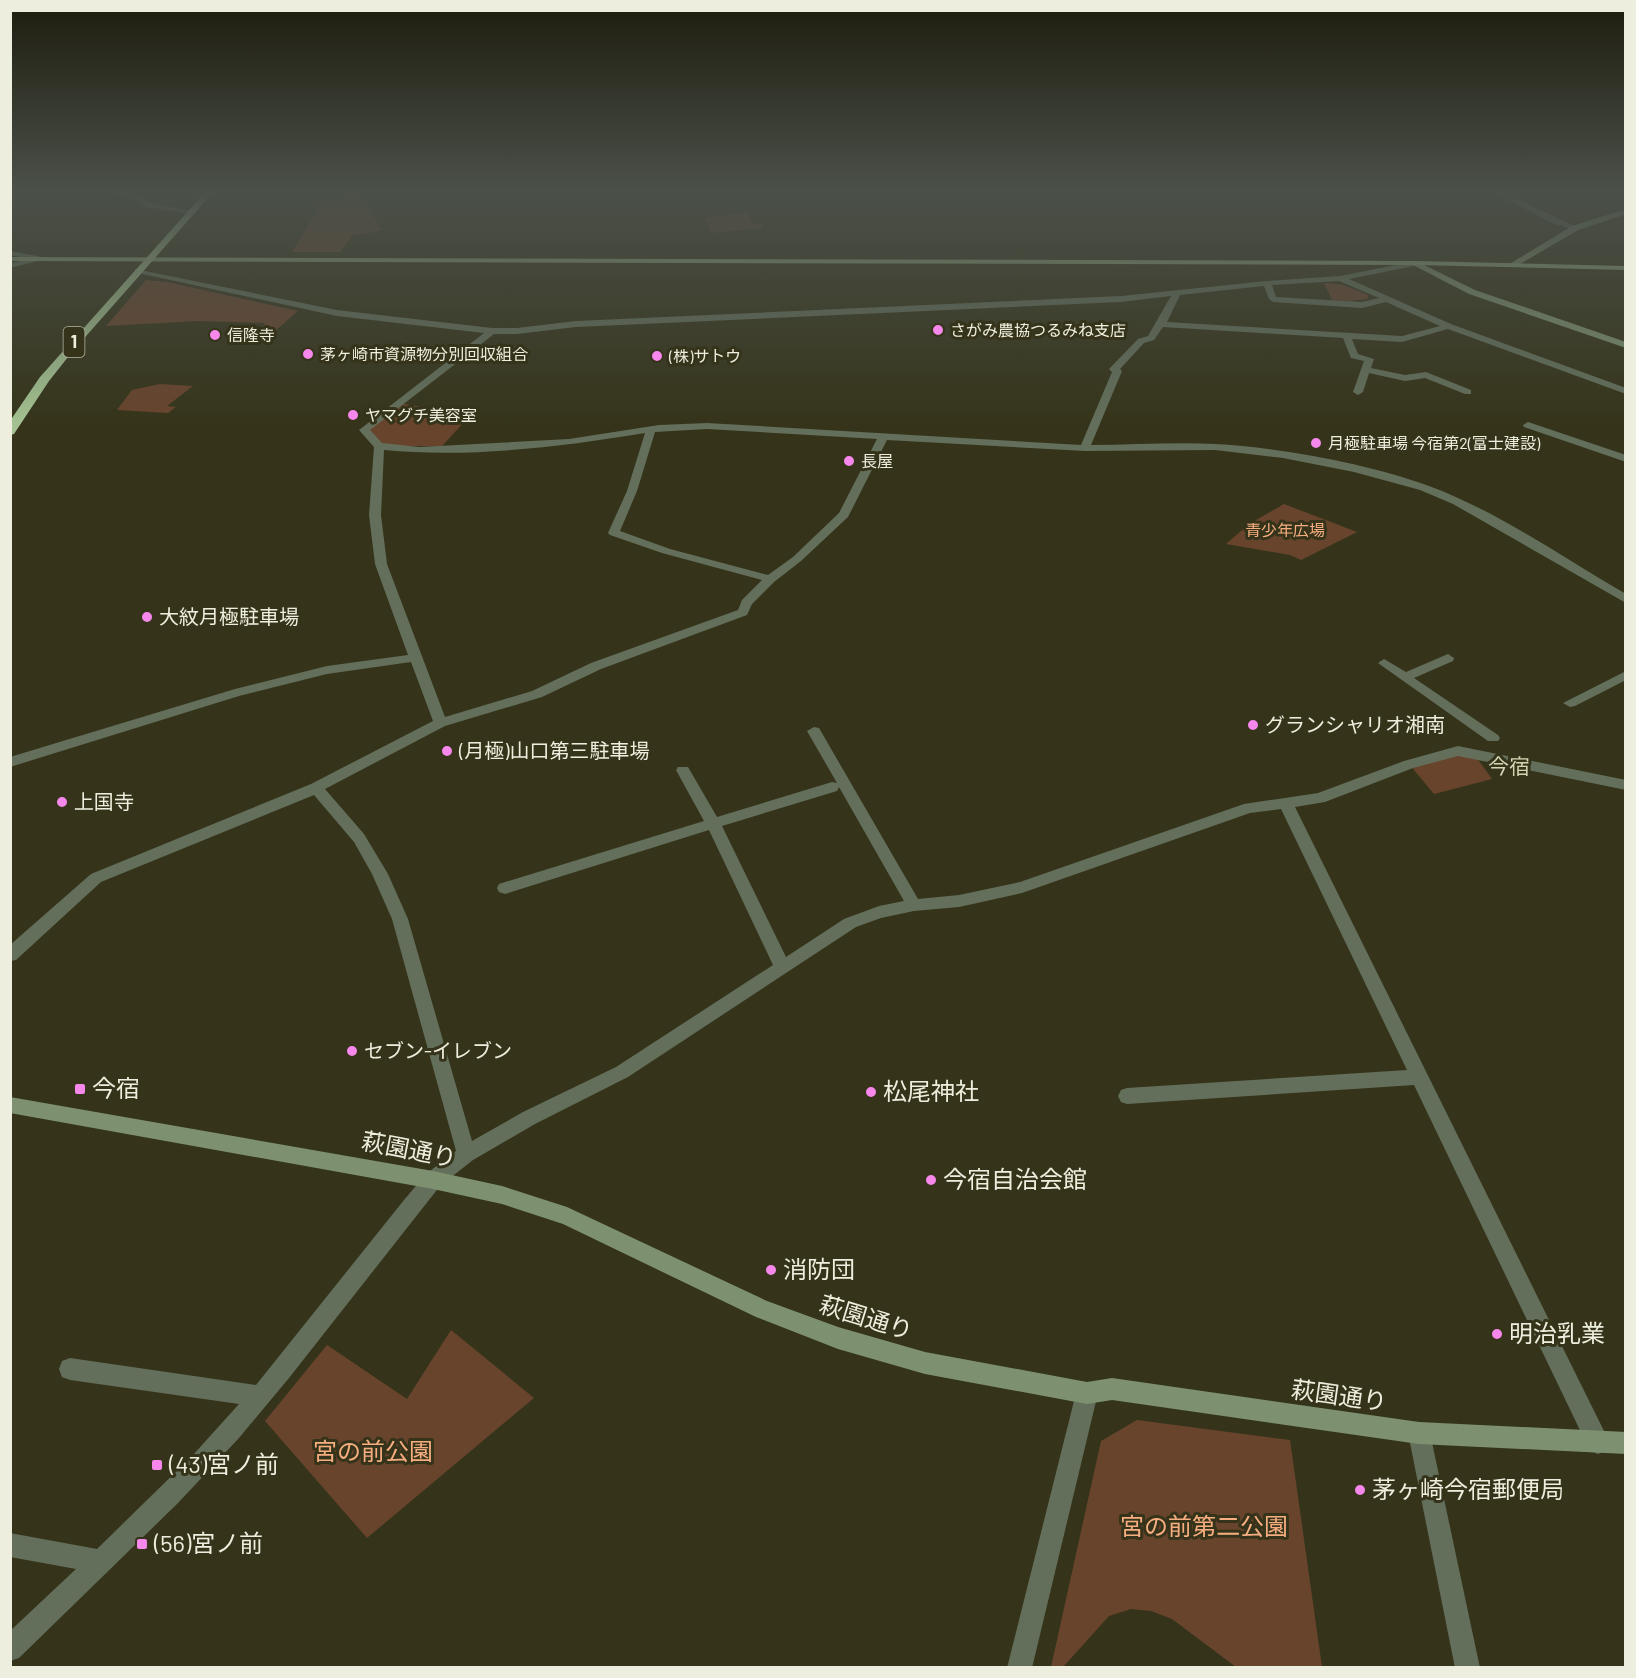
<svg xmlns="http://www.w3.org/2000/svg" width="1636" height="1678" font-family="Barlow,'Noto Sans JP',sans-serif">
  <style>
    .green { fill: #68442d }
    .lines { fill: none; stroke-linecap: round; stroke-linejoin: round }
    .street { fill: #636f5b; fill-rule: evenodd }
    .secondary { fill: #7d9171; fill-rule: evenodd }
    .primary { fill: #92aa82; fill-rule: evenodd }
    .highway { fill: #a4c291; fill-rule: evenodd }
    .poi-dot { fill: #f788eb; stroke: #35341a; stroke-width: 2 }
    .labels { text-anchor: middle; stroke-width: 6; stroke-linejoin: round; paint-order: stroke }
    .far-poi-label { font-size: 16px; fill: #eeeede; stroke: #35341a; text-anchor: start }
    .far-park-label { font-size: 16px; fill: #f6ad80; stroke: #35341a }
    .shield { fill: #35341a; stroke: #b6b6a3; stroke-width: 1.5 }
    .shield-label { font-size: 18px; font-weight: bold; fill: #eeeede }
    .poi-label { font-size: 20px; fill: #eeeede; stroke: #35341a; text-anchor: start }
    .neighbourhood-label { font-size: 21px; fill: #d5d4b5; stroke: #35341a }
    .near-poi-label { font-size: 24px; fill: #eeeede; stroke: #35341a; text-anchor: start }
    .near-street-label { font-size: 24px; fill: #eeeede; stroke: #35341a }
    .near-park-label { font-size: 24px; fill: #f6ad80; stroke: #35341a }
  </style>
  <rect width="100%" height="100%" fill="#35341a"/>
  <g class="green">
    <path d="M 358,190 L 382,230 L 352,236 L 340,252 L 292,252 L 322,203 L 346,198 L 347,192 Z"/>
    <path d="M 748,212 L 753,224 L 763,224 L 762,228 L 712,233 L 704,218 Z"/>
    <path d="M 146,280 L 167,282 L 298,311 L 275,331 L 260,329 L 265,323 L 198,321 L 106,326 Z"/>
    <path d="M 1324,283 L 1344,285 L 1368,295 L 1368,299 L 1350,301 L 1332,300 Z"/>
    <path d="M 160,384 L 193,386 L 167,406 L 176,407 L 168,413 L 117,410 L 132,390 Z"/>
    <path d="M 400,403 L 446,412 L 466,420 L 442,446 L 379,446 L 364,430 Z"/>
    <path d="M 1284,504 L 1357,532 L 1301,560 L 1290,555 L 1226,544 L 1249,524 Z"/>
    <path d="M 1458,751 L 1474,754 L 1492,779 L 1434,794 L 1409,764 Z"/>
    <path d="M 451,1330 L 534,1398 L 367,1538 L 265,1421 L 327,1345 L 407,1399 Z"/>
    <path d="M 1137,1420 L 1290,1440 L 1322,1667 L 1236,1667 L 1172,1619 L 1151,1611 L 1131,1609 L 1109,1616 L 1063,1667 L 1051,1667 L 1101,1441 Z"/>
  </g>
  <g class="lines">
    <g class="street">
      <path d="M 96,190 L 135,193 L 150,203 L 197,212 L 193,214 L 145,207 L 133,197 Z"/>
      <path d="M 1489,190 L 1498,190 L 1579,228 L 1575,230 L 1552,223 Z"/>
      <path d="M 10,251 L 42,257 L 46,259 L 10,268 L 10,263 L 32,259 L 10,255 Z"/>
      <path d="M 1416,261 L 1420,263 L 1419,265 L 1349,279 L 1451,324 L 1626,388 L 1626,394 L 1448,329 L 1402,342 L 1352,339 L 1358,354 L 1374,359 L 1371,368 L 1405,375 L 1426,372 L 1471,390 L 1471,394 L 1465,394 L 1425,378 L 1405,381 L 1369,373 L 1363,392 L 1358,395 L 1353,392 L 1364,361 L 1351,358 L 1343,338 L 1163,327 L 1154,340 L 1144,343 L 1120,369 L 1122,371 L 1091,445 C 1132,445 1174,442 1215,444 C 1278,447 1370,464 1429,486 C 1499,512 1562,557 1626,594 L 1626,603 L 1453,504 L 1420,490 L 1354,472 L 1283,458 L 1215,450 L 1085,451 L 887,440 L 848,517 L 801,561 L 774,582 L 752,604 L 747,615 L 601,669 L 542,697 L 445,726 L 325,789 L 364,834 L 388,874 L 408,919 L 472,1141 L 523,1112 L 616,1067 L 773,965 L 709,830 L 505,894 L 499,892 L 497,888 L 499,884 L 704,821 L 676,770 L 678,767 L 688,767 L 717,817 L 832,782 L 837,783 L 807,731 L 814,727 L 819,728 L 918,899 L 959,895 L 1020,882 L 1244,804 L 1318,793 L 1404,761 L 1458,746 L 1626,780 L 1626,790 L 1458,756 L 1413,768 L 1325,802 L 1295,807 L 1606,1435 L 1609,1443 L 1606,1451 L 1598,1454 L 1590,1451 L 1414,1085 L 1127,1104 L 1121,1102 L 1118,1096 L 1121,1090 L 1127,1088 L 1407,1070 L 1281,809 L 1250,813 L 1022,893 L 959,907 L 914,911 L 881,918 L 856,927 L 628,1077 L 535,1124 L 473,1160 L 440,1186 L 289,1378 L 239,1438 L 178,1503 L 19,1658 L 10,1661 L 10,1631 L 76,1569 L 10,1557 L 10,1533 L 97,1549 L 193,1455 L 239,1404 L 70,1380 L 62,1377 L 59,1369 L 62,1361 L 70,1358 L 256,1385 L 404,1200 L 426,1174 L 456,1151 L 392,919 L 372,874 L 354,842 L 314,795 L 101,882 L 16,960 L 10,961 L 10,945 L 91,874 L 311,784 L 433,721 L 411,662 L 327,674 L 239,696 L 10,767 L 10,757 L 235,689 L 327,666 L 408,655 L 375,564 L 369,515 L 374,447 L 359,430 L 484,333 L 337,316 L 138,273 L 135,273 L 135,269 L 337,310 L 492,328 L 517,328 L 576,321 L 1121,296 L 1267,281 L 1340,276 ZM 1339,281 L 1379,298 L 1362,302 L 1276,297 L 1272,285 ZM 1264,286 L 1269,299 L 1273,302 L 1362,308 L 1386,302 L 1440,326 L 1402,336 L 1167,322 L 1180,295 ZM 1171,296 L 1148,336 L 1138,339 L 1109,369 L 1112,372 L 1081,445 L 707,423 L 659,425 L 569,439 L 419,447 L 382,443 L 370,430 L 494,334 L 517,334 L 576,327 L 1121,302 ZM 707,429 L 877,439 L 839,513 L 793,557 L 768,575 L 670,549 L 620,531 L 637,491 L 655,432 ZM 645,433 L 627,491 L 608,533 L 610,535 L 662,553 L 762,580 L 742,600 L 738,610 L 591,663 L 532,691 L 445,717 L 387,564 L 381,515 L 384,450 C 470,458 560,447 645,433 ZM 839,787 L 904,901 L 879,906 L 844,919 L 786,957 L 722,826 L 837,791 Z"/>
      <path d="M 1528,422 L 1626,455 L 1626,462 L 1524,427 L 1523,425 Z"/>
      <path d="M 1448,654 L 1454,658 L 1453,661 L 1414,678 L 1498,735 L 1500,738 L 1498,741 L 1488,741 L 1378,663 L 1384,659 L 1406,672 Z"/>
      <path d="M 1626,671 L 1626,680 L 1575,706 L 1570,707 L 1563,703 Z"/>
      <path d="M 1087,1382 L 1095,1385 L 1098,1393 L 1032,1668 L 1007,1668 L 1076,1393 L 1079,1385 Z"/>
      <path d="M 1419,1422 L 1427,1425 L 1430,1433 L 1480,1668 L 1455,1668 L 1408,1433 L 1411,1425 Z"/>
    </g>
    <g class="secondary">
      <path d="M 1626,209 L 1626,214 L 1578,230 L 1515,267 L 1508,265 L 1572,226 Z"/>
      <path d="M 1416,261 L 1475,290 L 1626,342 L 1626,348 L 1469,294 L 1413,265 L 1412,263 Z"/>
      <path d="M 10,1097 L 433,1171 L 502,1186 L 567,1207 L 767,1301 L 838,1327 L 925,1352 L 1087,1382 L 1112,1378 L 1419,1422 L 1626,1432 L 1626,1454 L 1419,1444 L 1112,1400 L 1087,1404 L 925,1374 L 838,1349 L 756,1317 L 563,1224 L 502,1204 L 433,1189 L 10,1113 Z"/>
    </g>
    <path class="primary" d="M 10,257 L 1416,261 L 1626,266 L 1626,270 L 1416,265 L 10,261 Z"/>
    <path class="highway" d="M 207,190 L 215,190 L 72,352 L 49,381 L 14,434 L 10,435 L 10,421 L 40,377 Z"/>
  </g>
  <linearGradient id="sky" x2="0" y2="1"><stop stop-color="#1d1d0e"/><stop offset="0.45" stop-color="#4b5049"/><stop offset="1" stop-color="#4b5049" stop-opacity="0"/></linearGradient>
  <rect width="1636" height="425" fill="url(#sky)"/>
  <g class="poi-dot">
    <circle cx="938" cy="330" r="6"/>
    <circle cx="215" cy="335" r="6"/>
    <circle cx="308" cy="354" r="6"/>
    <circle cx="657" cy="356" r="6"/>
    <circle cx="353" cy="415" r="6"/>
    <circle cx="1316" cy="443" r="6"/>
    <circle cx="849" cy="461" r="6"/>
    <circle cx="147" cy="617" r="6"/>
    <circle cx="1253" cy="725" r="6"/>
    <circle cx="447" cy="751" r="6"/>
    <circle cx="62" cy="802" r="6"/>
    <circle cx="352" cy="1051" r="6"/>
    <rect x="74" y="1083" width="12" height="12" rx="3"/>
    <circle cx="871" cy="1092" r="6"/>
    <circle cx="931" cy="1180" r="6"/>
    <circle cx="771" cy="1270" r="6"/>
    <circle cx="1497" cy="1334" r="6"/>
    <rect x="151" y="1459" width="12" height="12" rx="3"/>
    <circle cx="1360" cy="1490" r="6"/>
    <rect x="136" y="1538" width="12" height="12" rx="3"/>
  </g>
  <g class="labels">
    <g class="far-poi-label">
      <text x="950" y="336">さがみ農協つるみね支店</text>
      <text x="227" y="341">信隆寺</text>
      <text x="320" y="360">茅ヶ崎市資源物分別回収組合</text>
      <text x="669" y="362">(株)サトウ</text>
      <text x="365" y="421">ヤマグチ美容室</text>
      <text x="1328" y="449">月極駐車場 今宿第2(富士建設)</text>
      <text x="861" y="467">長屋</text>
    </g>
    <g class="far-park-label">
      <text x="1285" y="536">青少年広場</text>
    </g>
    <rect class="shield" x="63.5" y="327" width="21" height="30" rx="4.5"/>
    <g class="shield-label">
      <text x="74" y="348">1</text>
    </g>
    <g class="poi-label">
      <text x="159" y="624">大紋月極駐車場</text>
      <text x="1265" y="732">グランシャリオ湘南</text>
      <text x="459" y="758">(月極)山口第三駐車場</text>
      <text x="74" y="809">上国寺</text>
      <text x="364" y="1058">セブン-イレブン</text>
    </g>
    <g class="neighbourhood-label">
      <text x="1509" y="774">今宿</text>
    </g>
    <g class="near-poi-label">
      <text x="92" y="1097">今宿</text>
      <text x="883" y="1100">松尾神社</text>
      <text x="943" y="1188">今宿自治会館</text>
      <text x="783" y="1278">消防団</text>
      <text x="1509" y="1342">明治乳業</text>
      <text x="169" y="1473">(43)宮ノ前</text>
      <text x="1372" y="1498">茅ヶ崎今宿郵便局</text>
      <text x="154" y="1552">(56)宮ノ前</text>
    </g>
    <g class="near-street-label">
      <text transform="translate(409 1150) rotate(11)" y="8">萩園通り</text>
      <text transform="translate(866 1318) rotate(17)" y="8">萩園通り</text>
      <text transform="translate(1339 1396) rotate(8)" y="8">萩園通り</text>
    </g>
    <g class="near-park-label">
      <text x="373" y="1460">宮の前公園</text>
      <text x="1204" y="1535">宮の前第二公園</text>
    </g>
  </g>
  <rect width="1636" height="1678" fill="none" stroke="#eeeede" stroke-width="24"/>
</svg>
